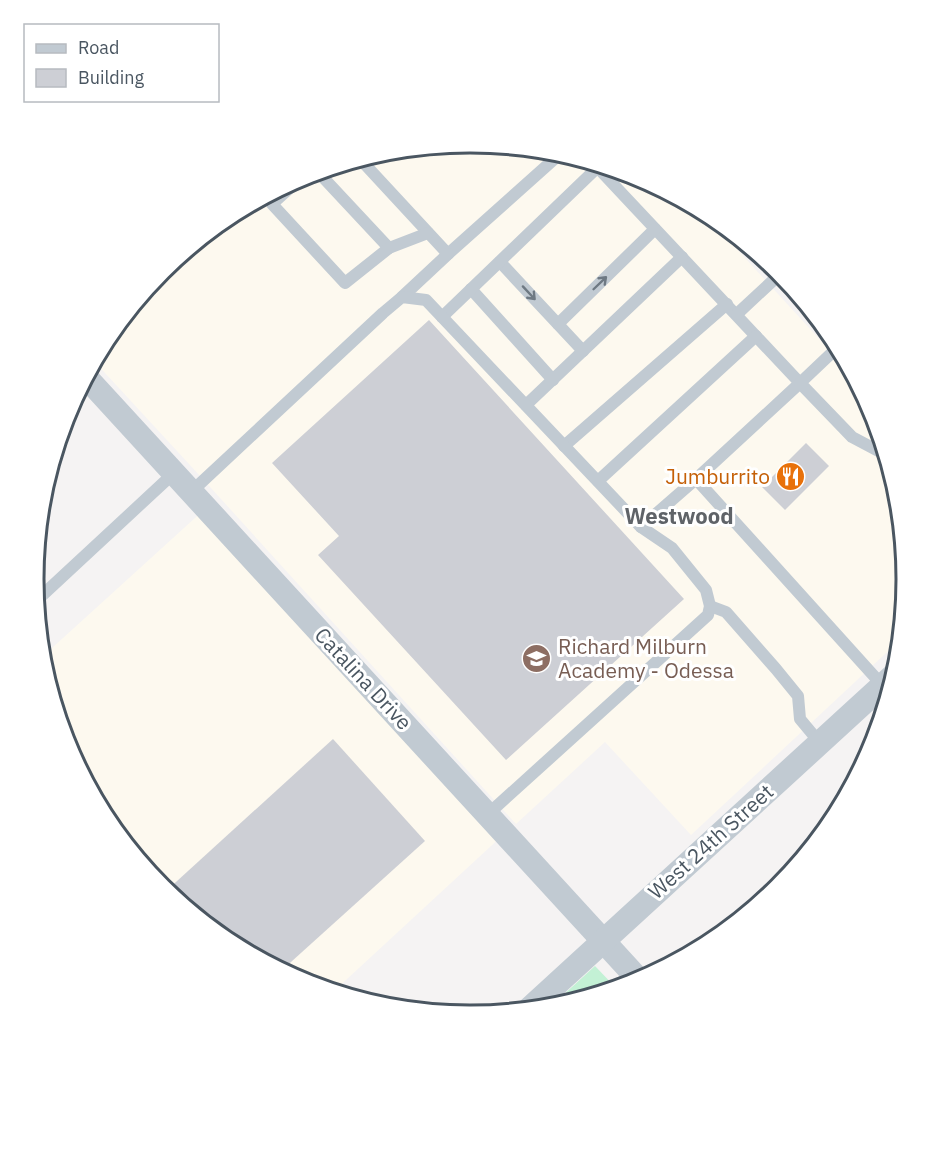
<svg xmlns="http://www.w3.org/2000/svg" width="939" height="1159" font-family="'IBM Plex Sans',sans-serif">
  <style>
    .commercial { fill: #fdf9ef }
    .green { fill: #c3f1d5 }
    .building { fill: #cdcfd5 }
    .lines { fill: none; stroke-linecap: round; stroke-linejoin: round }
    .service { stroke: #c1cad2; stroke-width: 12 }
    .minor { stroke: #c1cad2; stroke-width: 24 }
    .oneway { stroke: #6e7983 }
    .labels { text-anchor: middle; stroke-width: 6; stroke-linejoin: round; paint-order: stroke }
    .food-label { font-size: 21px; fill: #c56008; stroke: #fff; text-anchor: end }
    .education-label { font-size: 21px; fill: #785e54; stroke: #fff; text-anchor: start }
    .street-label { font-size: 21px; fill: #4a5661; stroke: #fff }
    .neighbourhood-label { font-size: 22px; font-weight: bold; fill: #5f6368; stroke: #fff }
    .rim { fill: none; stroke: #4a5661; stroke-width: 3 }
  </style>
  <rect width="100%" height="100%" fill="#f5f3f3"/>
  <g class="commercial">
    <path d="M 470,143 L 555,151 L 637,176 L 703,212 L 854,377 L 873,413 L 898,495 L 906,579 L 900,640 L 691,835 L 605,742 L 516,824 L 201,477 L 94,361 L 107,337 L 161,271 L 227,216 L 303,176 L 385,151 Z"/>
    <path d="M 206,508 L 504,834 L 333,992 L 302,983 L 227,942 L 161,888 L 106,822 L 66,746 L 41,664 L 41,658 Z"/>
  </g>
  <path class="green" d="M 595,966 L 617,989 L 549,1008 Z"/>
  <g class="building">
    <path d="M 429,320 L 684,599 L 506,760 L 318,555 L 339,536 L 272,463 Z"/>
    <path d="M 806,443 L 829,466 L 785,510 L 762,487 Z"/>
    <path d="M 895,486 L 898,495 L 899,506 L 887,493 Z"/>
    <path d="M 333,739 L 425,841 L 281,971 L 227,942 L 165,892 Z"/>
  </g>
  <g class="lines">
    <g class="service">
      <path d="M 360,159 L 448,254 L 561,153"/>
      <path d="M 598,168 L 800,383 L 696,479 L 641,527"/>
      <path d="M 318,172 L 389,248"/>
      <path d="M 303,176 L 272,204 L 345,283 L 389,248 L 428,233"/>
      <path d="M 500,262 L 583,351"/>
      <path d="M 471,289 L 553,380"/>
      <path d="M 402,297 L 448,254"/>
      <path d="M 737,314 L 780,274"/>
      <path d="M 442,317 L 600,165"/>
      <path d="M 558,324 L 655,229"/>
      <path d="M 838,347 L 800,383 L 852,437 L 886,455"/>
      <path d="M 526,405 L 682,257"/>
      <path d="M 564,446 L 727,304"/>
      <path d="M 696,479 L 883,686"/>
      <path d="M 598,481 L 756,336"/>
      <path d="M 191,492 L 383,313 L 402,297 L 426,300 L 641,527 L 672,548 L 706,590 L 710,606 L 708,615 L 487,815"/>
      <path d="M 35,602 L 174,473"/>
      <path d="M 710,606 L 726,612 L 776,669 L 798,696 L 800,719 L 820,743"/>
    </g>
    <g class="minor">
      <path d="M 85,376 L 640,981"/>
      <path d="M 528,1010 L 895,674"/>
    </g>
  </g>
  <defs><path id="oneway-shaft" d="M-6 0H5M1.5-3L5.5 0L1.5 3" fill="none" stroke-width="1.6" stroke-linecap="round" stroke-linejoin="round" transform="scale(1.5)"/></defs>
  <g class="oneway">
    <use href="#oneway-shaft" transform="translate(600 283) rotate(-44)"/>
    <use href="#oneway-shaft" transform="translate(529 293) rotate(47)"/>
  </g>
  <defs>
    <symbol id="restaurant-disc" viewBox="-11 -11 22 22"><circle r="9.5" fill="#e8710a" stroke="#fff"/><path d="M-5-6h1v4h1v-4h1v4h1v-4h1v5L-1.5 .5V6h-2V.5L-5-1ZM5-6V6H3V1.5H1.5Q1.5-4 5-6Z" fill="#fff"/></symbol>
    <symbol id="school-disc" viewBox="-11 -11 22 22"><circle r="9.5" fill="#8d6e63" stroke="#fff"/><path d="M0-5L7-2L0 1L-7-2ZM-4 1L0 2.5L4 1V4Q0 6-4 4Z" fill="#fff"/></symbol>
  </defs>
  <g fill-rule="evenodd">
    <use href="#restaurant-disc" x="774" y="460" width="33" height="33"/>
    <use href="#school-disc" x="520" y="642" width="33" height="33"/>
  </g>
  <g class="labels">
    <g class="food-label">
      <text x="770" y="484">Jumburrito</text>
    </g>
    <g class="education-label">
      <text x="558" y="654">Richard Milburn<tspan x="558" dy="24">Academy - Odessa</tspan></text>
    </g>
    <g class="street-label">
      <text transform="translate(363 679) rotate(47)" y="7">Catalina Drive</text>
      <text transform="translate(711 842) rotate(-42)" y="7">West 24th Street</text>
    </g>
    <g class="neighbourhood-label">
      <text x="679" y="524">Westwood</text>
    </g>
  </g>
  <path d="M0 0H939V1159H0ZM44 579a426 426 0 1 1 852 0a426 426 0 1 1-852 0Z" fill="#fff" fill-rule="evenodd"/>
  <path class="rim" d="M44 579a426 426 0 1 1 852 0a426 426 0 1 1-852 0Z"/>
  <rect x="24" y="24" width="195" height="78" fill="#ffffff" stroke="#b7bbc0" stroke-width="1.5"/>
  <rect x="36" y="44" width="30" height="9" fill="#c1cad2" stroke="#b7bbc0" stroke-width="1.5"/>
  <text x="78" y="54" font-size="18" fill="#4a5661">Road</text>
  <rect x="36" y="69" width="30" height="18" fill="#cdcfd5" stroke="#b7bbc0" stroke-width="1.5"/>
  <text x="78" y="84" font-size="18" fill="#4a5661">Building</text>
</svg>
